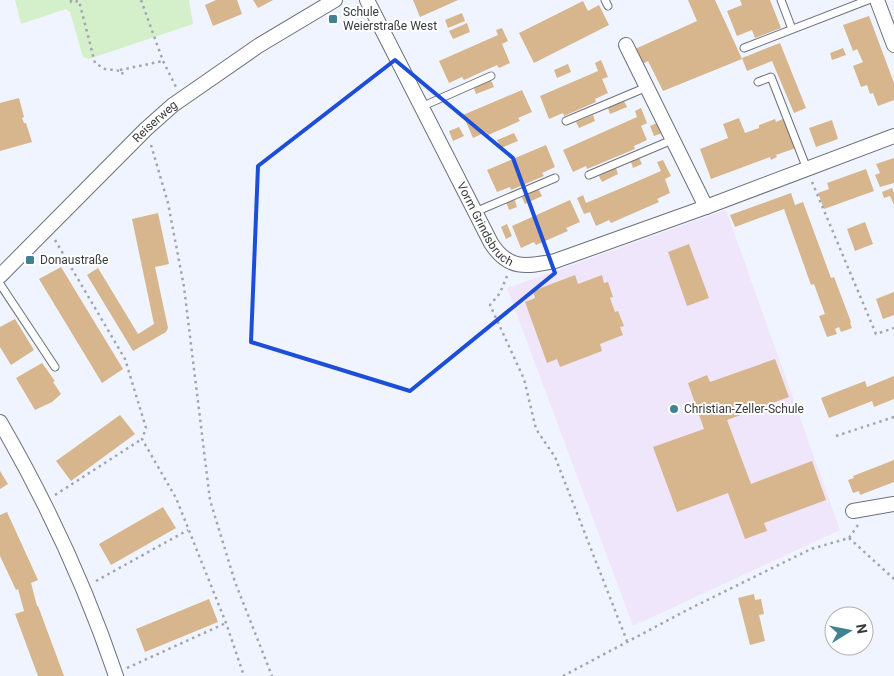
<svg xmlns="http://www.w3.org/2000/svg" width="894" height="676" font-family="Roboto,sans-serif">
  <style>
    .education { fill: #efe6fb }
    .green { fill: #d4f0cb }
    .building { fill: #d7b58d }
    .lines { fill: none; stroke-linecap: round; stroke-linejoin: round }
    .service-casing { stroke: #6c7079; stroke-width: 9 }
    .minor-casing { stroke: #6c7079; stroke-width: 16 }
    .path { stroke: #a3a5ad; stroke-width: 2.5; stroke-dasharray: 2.5 4; stroke-linecap: butt }
    .service { stroke: #fff; stroke-width: 7 }
    .minor { stroke: #fff; stroke-width: 14 }
    .marked { fill: none; stroke: #1d4ed8; stroke-width: 4; stroke-linejoin: round }
    .poi-dot { fill: #3f8292; stroke: #fff; stroke-width: 2 }
    .labels { text-anchor: middle; stroke-width: 4; stroke-linejoin: round; paint-order: stroke }
    .poi-label { font-size: 12px; fill: #393a3e; stroke: #fff; text-anchor: start }
    .street-label { font-size: 12px; fill: #393a3e; stroke: #fff }
  </style>
  <rect width="100%" height="100%" fill="#f0f4ff"/>
  <path class="education" d="M 726,210 L 840,530 L 633,626 L 507,288 Z"/>
  <path class="green" d="M 15,0 L 189,0 L 193,24 L 89,59 L 83,57 L 70,12 L 66,9 L 21,24 Z"/>
  <g class="building">
    <path d="M 216,0 L 237,0 L 242,14 L 213,26 L 205,5 Z"/>
    <path d="M 253,0 L 273,0 L 258,8 Z"/>
    <path d="M 413,0 L 458,0 L 420,17 Z"/>
    <path d="M 688,0 L 715,0 L 727,26 L 700,38 L 727,26 L 742,59 L 663,91 L 648,61 L 642,64 L 635,49 L 697,21 Z"/>
    <path d="M 740,0 L 770,0 L 781,28 L 755,38 L 752,30 L 737,36 L 727,11 L 742,5 Z"/>
    <path d="M 583,1 L 588,11 L 599,5 L 609,25 L 534,63 L 519,33 Z"/>
    <path d="M 462,13 L 465,21 L 448,28 L 445,20 Z"/>
    <path d="M 869,16 L 894,83 L 894,100 L 878,106 L 873,93 L 870,94 L 867,85 L 861,87 L 853,66 L 863,62 L 857,49 L 853,51 L 843,25 Z"/>
    <path d="M 467,23 L 470,32 L 453,39 L 449,31 Z"/>
    <path d="M 502,28 L 508,41 L 502,44 L 510,63 L 499,68 L 497,65 L 464,80 L 462,77 L 449,83 L 439,61 L 498,35 L 496,30 Z"/>
    <path d="M 780,43 L 806,108 L 794,113 L 772,61 L 747,71 L 742,58 Z"/>
    <path d="M 843,48 L 846,55 L 832,60 L 830,53 Z"/>
    <path d="M 601,60 L 608,77 L 602,79 L 608,93 L 595,99 L 596,102 L 564,116 L 563,113 L 549,119 L 540,96 L 598,71 L 595,63 Z"/>
    <path d="M 568,64 L 571,72 L 557,78 L 554,70 Z"/>
    <path d="M 490,78 L 494,87 L 476,94 L 473,86 Z"/>
    <path d="M 522,90 L 532,112 L 518,118 L 520,121 L 488,135 L 486,132 L 473,138 L 463,115 Z"/>
    <path d="M 19,98 L 24,117 L 22,118 L 24,123 L 26,123 L 32,142 L 0,151 L 0,103 Z"/>
    <path d="M 624,101 L 627,107 L 610,114 L 608,108 Z"/>
    <path d="M 641,108 L 647,123 L 641,126 L 647,140 L 634,146 L 635,149 L 587,169 L 586,166 L 573,172 L 563,150 L 637,117 L 635,111 Z"/>
    <path d="M 593,115 L 595,121 L 579,128 L 576,122 Z"/>
    <path d="M 739,118 L 745,133 L 759,128 L 759,125 L 775,119 L 776,122 L 785,118 L 796,148 L 776,155 L 777,157 L 771,160 L 770,157 L 711,179 L 700,149 L 728,138 L 723,124 Z"/>
    <path d="M 832,120 L 838,139 L 816,147 L 809,128 Z"/>
    <path d="M 657,123 L 662,133 L 654,136 L 650,126 Z"/>
    <path d="M 459,127 L 464,136 L 453,141 L 449,131 Z"/>
    <path d="M 514,133 L 518,141 L 501,148 L 497,140 Z"/>
    <path d="M 546,145 L 555,167 L 542,173 L 544,176 L 511,190 L 510,187 L 497,192 L 487,170 Z"/>
    <path d="M 639,158 L 642,164 L 633,168 L 631,162 Z"/>
    <path d="M 894,158 L 894,183 L 880,187 L 875,175 L 880,173 L 876,164 Z"/>
    <path d="M 663,160 L 671,176 L 665,179 L 670,193 L 657,199 L 659,202 L 611,223 L 609,220 L 596,226 L 590,212 L 584,214 L 577,198 L 583,195 L 586,203 L 631,184 L 661,171 L 657,162 Z"/>
    <path d="M 616,168 L 618,174 L 602,182 L 599,176 Z"/>
    <path d="M 866,169 L 874,191 L 824,209 L 818,193 L 829,189 L 827,183 Z"/>
    <path d="M 538,188 L 542,196 L 525,204 L 521,195 Z"/>
    <path d="M 892,188 L 894,193 L 894,205 L 890,196 L 884,198 L 882,192 Z"/>
    <path d="M 791,193 L 795,205 L 803,202 L 831,278 L 834,277 L 851,322 L 850,323 L 852,328 L 841,332 L 839,327 L 835,329 L 837,334 L 827,337 L 819,316 L 825,314 L 814,284 L 811,285 L 784,209 L 735,227 L 730,215 Z"/>
    <path d="M 514,198 L 517,207 L 509,210 L 506,202 Z"/>
    <path d="M 570,200 L 580,222 L 566,228 L 568,231 L 536,245 L 534,242 L 521,248 L 512,226 Z"/>
    <path d="M 158,213 L 169,264 L 155,267 L 168,328 L 166,332 L 133,351 L 87,275 L 98,268 L 138,334 L 154,324 L 132,219 Z"/>
    <path d="M 865,222 L 873,244 L 855,251 L 847,229 Z"/>
    <path d="M 507,224 L 512,236 L 506,239 L 501,227 Z"/>
    <path d="M 689,244 L 709,298 L 687,306 L 668,252 Z"/>
    <path d="M 61,267 L 123,369 L 102,383 L 39,279 Z"/>
    <path d="M 575,275 L 578,284 L 602,275 L 604,283 L 608,282 L 613,297 L 610,298 L 615,312 L 618,311 L 624,326 L 620,327 L 623,335 L 600,344 L 602,351 L 560,367 L 557,359 L 547,363 L 525,302 L 535,298 L 533,291 Z"/>
    <path d="M 894,292 L 894,315 L 883,319 L 876,299 Z"/>
    <path d="M 15,319 L 34,350 L 11,365 L 0,347 L 0,327 Z"/>
    <path d="M 775,359 L 789,397 L 727,420 L 751,484 L 812,461 L 826,500 L 764,523 L 767,531 L 745,539 L 728,493 L 677,512 L 653,447 L 704,429 L 688,383 L 707,375 L 710,382 Z"/>
    <path d="M 42,363 L 55,381 L 53,382 L 61,394 L 52,402 L 35,410 L 16,378 Z"/>
    <path d="M 894,376 L 894,399 L 874,407 L 872,401 L 829,418 L 821,398 L 865,381 L 867,387 Z"/>
    <path d="M 120,415 L 135,434 L 71,481 L 56,461 Z"/>
    <path d="M 894,460 L 894,482 L 860,495 L 859,491 L 853,493 L 848,480 L 854,478 L 853,476 Z"/>
    <path d="M 0,471 L 8,484 L 0,489 Z"/>
    <path d="M 163,507 L 176,528 L 111,565 L 99,544 Z"/>
    <path d="M 7,512 L 38,580 L 31,583 L 37,606 L 38,606 L 64,676 L 38,676 L 15,614 L 24,611 L 18,589 L 16,590 L 0,556 L 0,515 Z"/>
    <path d="M 754,594 L 755,600 L 761,599 L 764,614 L 759,615 L 765,641 L 750,645 L 738,598 Z"/>
    <path d="M 209,599 L 218,622 L 145,652 L 136,629 Z"/>
  </g>
  <g class="lines">
    <defs>
      <g id="service">
        <path d="M 605,0 L 608,6"/>
        <path d="M 781,0 L 792,29"/>
        <path d="M 744,48 L 868,0"/>
        <path d="M 758,82 L 771,77 L 807,169"/>
        <path d="M 421,107 L 491,76"/>
        <path d="M 566,121 L 647,87"/>
        <path d="M 589,175 L 672,140"/>
        <path d="M 475,212 L 555,178"/>
        <path d="M 0,284 L 55,367"/>
      </g>
      <g id="minor">
        <path id="s1" d="M 367,0 L 491,243 C 508,270 526,267 555,261 L 706,207 L 894,136"/>
        <path d="M 877,0 L 894,45"/>
        <path d="M 626,45 L 706,207"/>
        <path id="s2" d="M 0,276 L 146,129 L 173,105 L 258,46 L 335,0"/>
        <path d="M 0,422 C 47,503 86,587 116,676"/>
        <path d="M 853,511 L 894,504"/>
      </g>
    </defs>
    <use href="#service" class="service-casing"/>
    <use href="#minor" class="minor-casing"/>
    <g class="path">
      <path d="M 71,0 L 71,2 L 79,1 L 95,63 L 105,69 L 122,71 L 123,77"/>
      <path d="M 141,0 L 163,61 L 176,87"/>
      <path d="M 120,70 L 163,61"/>
      <path d="M 151,145 L 168,203 L 184,287 L 210,500 L 235,582 L 272,676"/>
      <path d="M 812,182 L 876,334 L 894,328"/>
      <path d="M 55,240 L 125,359 L 146,428 L 142,439 L 176,498 L 226,623 L 244,676"/>
      <path d="M 507,276 L 500,293 L 490,305 L 524,379 L 536,429 L 555,457 L 627,641"/>
      <path d="M 836,436 L 894,417"/>
      <path d="M 55,495 L 142,439"/>
      <path d="M 849,538 L 894,579"/>
      <path d="M 96,581 L 188,530"/>
      <path d="M 127,668 L 226,623"/>
      <path d="M 563,676 L 689,609 L 811,549 L 849,538 L 858,525"/>
    </g>
    <use href="#service" class="service"/>
    <use href="#minor" class="minor"/>
  </g>
  <path class="marked" d="M 395,60 L 513,158 L 555,273 L 410,391 L 251,342 L 258,166 Z"/>
  <g class="poi-dot">
    <rect x="328" y="14" width="10" height="10" rx="2.5"/>
    <rect x="25" y="255" width="10" height="10" rx="2.5"/>
    <circle cx="674" cy="409" r="5"/>
  </g>
  <g class="labels">
    <g class="poi-label">
      <text x="343" y="16">Schule<tspan x="343" dy="14">Weierstraße West</tspan></text>
      <text x="40" y="264">Donaustraße</text>
      <text x="684" y="413">Christian-Zeller-Schule</text>
    </g>
    <g class="street-label">
      <text dy="4" stroke="none"><textPath href="#s2" startOffset="219">Reiserweg</textPath></text>
      <text dy="4" stroke="none"><textPath href="#s1" startOffset="254">Vorm Grindsbruch</textPath></text>
    </g>
  </g>
  <g transform="translate(849 631) rotate(80)"><circle r="24" fill="#ffffff" stroke="#b0b0b2"/>
  <path d="M0-4L9 19L0 12L-9 19Z" fill="#3f8292"/>
  <text y="-8" font-size="14" font-weight="bold" text-anchor="middle" fill="#393a3e">N</text>
  </g>
</svg>
